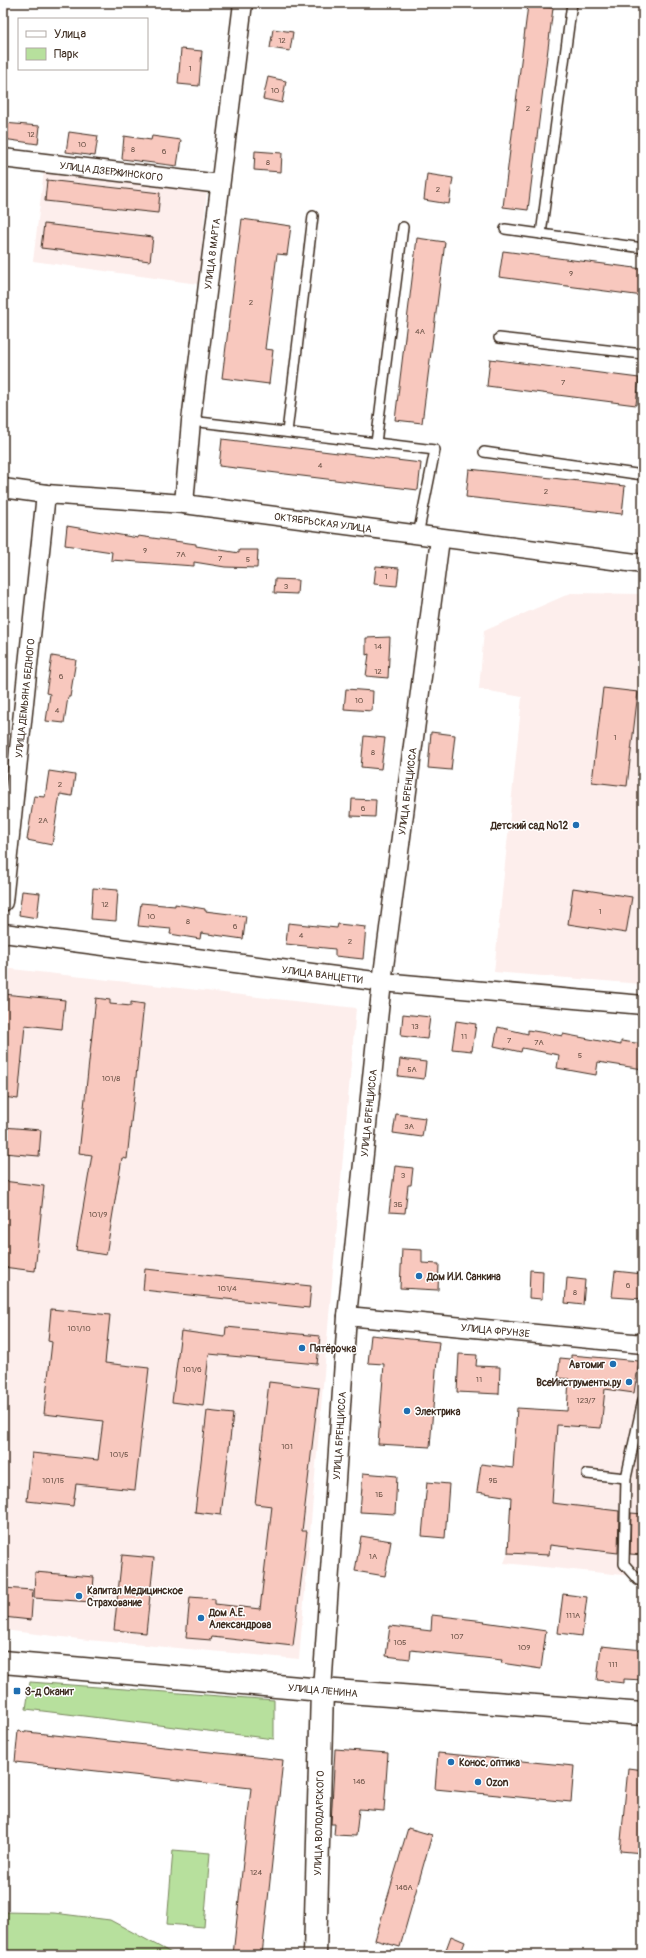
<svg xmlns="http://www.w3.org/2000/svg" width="646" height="1958" font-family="Pangolin,sans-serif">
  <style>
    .built { fill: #fdeeec }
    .green { fill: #b7e09d; stroke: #79855e }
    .building { fill: #f8c8be; stroke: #3b2a1e }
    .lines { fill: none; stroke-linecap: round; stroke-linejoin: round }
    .service-casing { stroke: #3b2a1e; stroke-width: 12 }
    .minor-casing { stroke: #3b2a1e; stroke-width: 21 }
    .tertiary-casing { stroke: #3b2a1e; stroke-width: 25 }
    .secondary-casing { stroke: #3b2a1e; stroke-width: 25 }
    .service { stroke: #fff; stroke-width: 9 }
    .minor { stroke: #fff; stroke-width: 18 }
    .tertiary { stroke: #fff; stroke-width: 22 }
    .secondary { stroke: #fff; stroke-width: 22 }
    .poi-dot { fill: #1f6fb2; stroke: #fff; stroke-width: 1.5 }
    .labels { text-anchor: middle; stroke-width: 3; stroke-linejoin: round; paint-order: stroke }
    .number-label { font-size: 8px; fill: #6a5246 }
    .street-label { font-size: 10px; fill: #3b2a1e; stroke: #fff }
    .poi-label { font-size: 10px; font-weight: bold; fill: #3b2a1e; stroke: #fff; text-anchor: start }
  </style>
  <rect width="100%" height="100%" fill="#fff"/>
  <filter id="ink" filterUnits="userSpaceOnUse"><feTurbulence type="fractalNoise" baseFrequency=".025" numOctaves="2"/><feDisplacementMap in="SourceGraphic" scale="8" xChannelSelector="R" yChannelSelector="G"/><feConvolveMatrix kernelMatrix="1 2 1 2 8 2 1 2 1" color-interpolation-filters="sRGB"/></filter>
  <g filter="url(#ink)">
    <g class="built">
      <path d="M 44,171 L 207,190 L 198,284 L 33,261 Z"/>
      <path d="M 571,593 L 643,594 L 643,953 L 641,984 L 494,972 L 522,697 L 479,689 L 484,631 Z"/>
      <path d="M 3,968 L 356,1008 L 299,1659 L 88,1640 L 3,1630 Z"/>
      <path d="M 571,1355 L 643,1362 L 643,1577 L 504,1563 L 508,1553 L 517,1408 L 567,1411 Z"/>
    </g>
    <g class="green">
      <path d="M 30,1682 L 274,1700 L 274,1739 L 26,1709 Z"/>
      <path d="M 173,1850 L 210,1853 L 204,1927 L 167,1924 Z"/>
      <path d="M 3,1912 L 54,1913 L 110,1920 L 175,1955 L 3,1955 Z"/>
    </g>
    <g class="building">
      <path d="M 528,5 L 553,8 L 528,210 L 503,207 Z"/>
      <path d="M 273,29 L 293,32 L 290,51 L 270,48 Z"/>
      <path d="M 181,49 L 202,51 L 199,86 L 178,84 Z"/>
      <path d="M 268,77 L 286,81 L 282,103 L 263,99 Z"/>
      <path d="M 3,123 L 40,126 L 38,144 L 3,139 Z"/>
      <path d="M 69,132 L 98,136 L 95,156 L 66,152 Z"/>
      <path d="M 124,136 L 151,140 L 152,136 L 181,140 L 177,166 L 122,159 Z"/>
      <path d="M 255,151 L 282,153 L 281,172 L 254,170 Z"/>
      <path d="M 427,174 L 453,178 L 449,204 L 424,200 Z"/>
      <path d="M 47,180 L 160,193 L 158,213 L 45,201 Z"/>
      <path d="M 242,219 L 291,226 L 287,255 L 277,254 L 265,349 L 273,350 L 269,384 L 222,378 Z"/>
      <path d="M 44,224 L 153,237 L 150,261 L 41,248 Z"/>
      <path d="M 417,238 L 445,242 L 422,423 L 395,420 Z"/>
      <path d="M 503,251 L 643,269 L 643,296 L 499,277 Z"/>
      <path d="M 490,359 L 639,378 L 636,405 L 487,386 Z"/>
      <path d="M 222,439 L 421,463 L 418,490 L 219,466 Z"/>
      <path d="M 469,469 L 625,486 L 622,514 L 466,497 Z"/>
      <path d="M 67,526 L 138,538 L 138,536 L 196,544 L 196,546 L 239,553 L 239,550 L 258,550 L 257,568 L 225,567 L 194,562 L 194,566 L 111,560 L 112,552 L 65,545 Z"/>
      <path d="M 376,566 L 399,568 L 397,586 L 374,584 Z"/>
      <path d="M 275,579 L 298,580 L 297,594 L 274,593 Z"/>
      <path d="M 390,637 L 388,678 L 366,676 L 369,654 L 366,655 L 366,638 Z"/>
      <path d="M 52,656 L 76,660 L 70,697 L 68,697 L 64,723 L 46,721 L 50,694 L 46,693 Z"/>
      <path d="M 603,688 L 638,692 L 627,786 L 592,782 Z"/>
      <path d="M 346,689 L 373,691 L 372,711 L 344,709 Z"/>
      <path d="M 431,732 L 455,735 L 451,770 L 428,768 Z"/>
      <path d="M 364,736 L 385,738 L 381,769 L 361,767 Z"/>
      <path d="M 49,771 L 75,775 L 72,796 L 60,794 L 52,845 L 27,840 L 34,796 L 45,797 Z"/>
      <path d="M 352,799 L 376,800 L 375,817 L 351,816 Z"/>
      <path d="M 93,888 L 118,890 L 116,921 L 91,919 Z"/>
      <path d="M 573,888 L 632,897 L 626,933 L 568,924 Z"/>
      <path d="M 22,891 L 40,893 L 37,918 L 19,915 Z"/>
      <path d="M 141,903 L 175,906 L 175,904 L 205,909 L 205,911 L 246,916 L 243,939 L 201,933 L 200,939 L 170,934 L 171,929 L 138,926 Z"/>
      <path d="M 288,923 L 337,928 L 338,924 L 366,927 L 363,959 L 335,956 L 335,949 L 286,944 Z"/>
      <path d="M 3,994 L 65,1000 L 62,1029 L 25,1025 L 18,1099 L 3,1097 Z"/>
      <path d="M 96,998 L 110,1000 L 110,1004 L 131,1006 L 131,1002 L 144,1004 L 127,1159 L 122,1158 L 106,1255 L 76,1250 L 92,1155 L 79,1153 Z"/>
      <path d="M 403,1014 L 430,1017 L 427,1039 L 401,1036 Z"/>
      <path d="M 456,1021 L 476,1024 L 472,1051 L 452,1049 Z"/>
      <path d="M 498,1027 L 528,1034 L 528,1030 L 563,1036 L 563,1034 L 621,1045 L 621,1041 L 643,1044 L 643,1069 L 598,1062 L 596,1075 L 557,1068 L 559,1055 L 522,1048 L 521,1052 L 494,1046 Z"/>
      <path d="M 400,1059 L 426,1062 L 424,1079 L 398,1076 Z"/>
      <path d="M 396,1114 L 425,1118 L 422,1137 L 393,1133 Z"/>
      <path d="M 3,1127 L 41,1130 L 39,1156 L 3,1153 Z"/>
      <path d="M 395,1166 L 413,1168 L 411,1185 L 408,1185 L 405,1213 L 389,1212 Z"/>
      <path d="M 3,1181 L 44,1186 L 35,1271 L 3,1267 Z"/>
      <path d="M 402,1249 L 422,1250 L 422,1263 L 439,1264 L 438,1290 L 400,1288 Z"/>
      <path d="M 145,1269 L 311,1286 L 309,1308 L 143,1290 Z"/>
      <path d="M 530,1270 L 543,1271 L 542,1299 L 529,1298 Z"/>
      <path d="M 615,1271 L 643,1274 L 643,1299 L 612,1297 Z"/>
      <path d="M 567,1278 L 585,1280 L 583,1305 L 565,1303 Z"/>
      <path d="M 51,1309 L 110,1315 L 105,1363 L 149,1368 L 135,1490 L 76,1484 L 73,1506 L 27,1501 L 32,1453 L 98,1460 L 103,1421 L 44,1414 L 52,1342 L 48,1341 Z"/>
      <path d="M 226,1327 L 320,1336 L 317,1364 L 209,1354 L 203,1406 L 172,1402 L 181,1331 L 225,1337 Z"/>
      <path d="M 371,1335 L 439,1342 L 436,1370 L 430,1447 L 378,1444 L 384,1364 L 368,1363 Z"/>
      <path d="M 459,1354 L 477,1355 L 476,1366 L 500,1367 L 499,1394 L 457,1392 Z"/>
      <path d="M 571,1355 L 639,1361 L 634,1393 L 605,1389 L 601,1428 L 557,1425 L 552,1503 L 619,1511 L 618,1553 L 550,1545 L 549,1555 L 508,1553 L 511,1497 L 477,1492 L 481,1464 L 513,1468 L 517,1408 L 567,1411 L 569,1379 L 558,1378 L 560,1358 L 571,1359 Z"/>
      <path d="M 269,1382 L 319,1388 L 302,1531 L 307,1531 L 293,1646 L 212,1637 L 211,1640 L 186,1638 L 190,1597 L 215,1599 L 215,1604 L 260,1609 L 272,1506 L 255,1504 Z"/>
      <path d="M 207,1411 L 233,1414 L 221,1515 L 195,1512 Z"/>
      <path d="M 363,1473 L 397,1476 L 395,1514 L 360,1512 Z"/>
      <path d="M 427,1482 L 449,1484 L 445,1538 L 422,1536 Z"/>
      <path d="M 631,1513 L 643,1514 L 643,1555 L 630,1554 Z"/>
      <path d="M 361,1536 L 391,1541 L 385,1576 L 355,1571 Z"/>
      <path d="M 122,1555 L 154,1558 L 146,1633 L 114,1630 Z"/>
      <path d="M 35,1572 L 94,1577 L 92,1602 L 34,1598 Z"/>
      <path d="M 3,1588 L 33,1590 L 31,1620 L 3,1617 Z"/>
      <path d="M 563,1594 L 587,1597 L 582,1636 L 558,1633 Z"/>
      <path d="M 432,1615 L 485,1621 L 484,1622 L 546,1631 L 541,1669 L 501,1663 L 502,1660 L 411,1650 L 410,1659 L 386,1656 L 390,1626 L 431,1631 Z"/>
      <path d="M 601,1646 L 643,1650 L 643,1680 L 624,1679 L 624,1683 L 597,1680 Z"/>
      <path d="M 18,1731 L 283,1760 L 262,1955 L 233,1955 L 251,1788 L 15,1762 Z"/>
      <path d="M 335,1749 L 388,1753 L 384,1811 L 359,1809 L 356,1836 L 334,1835 L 335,1824 L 331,1824 Z"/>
      <path d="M 438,1753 L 574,1766 L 571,1802 L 435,1789 Z"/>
      <path d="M 628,1768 L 643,1770 L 643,1853 L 620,1851 Z"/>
      <path d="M 408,1828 L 432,1835 L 400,1947 L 375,1940 Z"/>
      <path d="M 451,1936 L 465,1942 L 460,1955 L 444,1955 Z"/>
    </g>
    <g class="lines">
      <defs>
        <g id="service">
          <path d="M 505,229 L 643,248"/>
          <path d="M 541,234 L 572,3"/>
          <path d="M 499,338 L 643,354"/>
          <path d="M 191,421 L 435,450 L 418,535"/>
          <path d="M 287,432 L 313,216"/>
          <path d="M 376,443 L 403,227"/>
          <path d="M 484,452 L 643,475"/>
          <path d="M 587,1474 L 626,1478 L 643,1400"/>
          <path d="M 626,1478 L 624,1564 L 638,1580 L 643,1581"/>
        </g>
        <g id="minor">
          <path id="s1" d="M 3,158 L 220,184"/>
          <path id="s2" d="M 3,488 L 46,494 L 184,504 L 643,564"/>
          <path id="s3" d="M 184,504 L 191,421 L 243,3"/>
          <path id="s4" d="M 3,902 L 46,494"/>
          <path id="s5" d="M 3,933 L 382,982 L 643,1005"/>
          <path id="s6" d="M 347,1316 L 643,1344"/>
          <path id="s7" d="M 322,1690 L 347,1316 L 382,982 L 440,539"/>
        </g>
        <path id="tertiary" d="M 3,1662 L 322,1690"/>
        <g id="secondary">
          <path id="s8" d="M 315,1955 L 322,1690 L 643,1714"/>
        </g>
      </defs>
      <use href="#service" class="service-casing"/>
      <use href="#minor" class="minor-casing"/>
      <use href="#tertiary" class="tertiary-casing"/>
      <use href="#secondary" class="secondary-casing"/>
      <use href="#service" class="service"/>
      <use href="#minor" class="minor"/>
      <use href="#tertiary" class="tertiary"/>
      <use href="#secondary" class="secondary"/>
    </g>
  </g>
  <g class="poi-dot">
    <circle cx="576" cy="825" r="4"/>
    <circle cx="419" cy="1276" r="4"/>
    <circle cx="302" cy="1348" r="4"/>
    <circle cx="613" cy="1364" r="4"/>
    <circle cx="629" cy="1382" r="4"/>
    <circle cx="407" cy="1411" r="4"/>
    <circle cx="79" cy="1596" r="4"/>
    <circle cx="201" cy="1618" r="4"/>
    <rect x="13" y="1687" width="8" height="8" rx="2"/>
    <circle cx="451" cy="1762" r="4"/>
    <circle cx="478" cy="1782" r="4"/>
  </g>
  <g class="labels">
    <g class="number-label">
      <text x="282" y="43">12</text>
      <text x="190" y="71">1</text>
      <text x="275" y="93">10</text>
      <text x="528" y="111">2</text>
      <text x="31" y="137">12</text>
      <text x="82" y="147">10</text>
      <text x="133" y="152">8</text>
      <text x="164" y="154">6</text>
      <text x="268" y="165">8</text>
      <text x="438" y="192">2</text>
      <text x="571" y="276">9</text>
      <text x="251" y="305">2</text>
      <text x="420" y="334">4А</text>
      <text x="563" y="385">7</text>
      <text x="320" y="468">4</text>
      <text x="546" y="494">2</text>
      <text x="145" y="553">9</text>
      <text x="181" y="557">7А</text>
      <text x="220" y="561">7</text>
      <text x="248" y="562">5</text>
      <text x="386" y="579">1</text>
      <text x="286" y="589">3</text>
      <text x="378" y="649">14</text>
      <text x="378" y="674">12</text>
      <text x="61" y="679">6</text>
      <text x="359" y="703">10</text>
      <text x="57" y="713">4</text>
      <text x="615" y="740">1</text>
      <text x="373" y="755">8</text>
      <text x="60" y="787">2</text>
      <text x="363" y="811">6</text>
      <text x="43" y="823">2А</text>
      <text x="105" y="907">12</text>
      <text x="600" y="914">1</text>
      <text x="151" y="919">10</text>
      <text x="188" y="924">8</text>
      <text x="235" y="929">6</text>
      <text x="301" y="938">4</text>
      <text x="350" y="944">2</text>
      <text x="415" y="1029">13</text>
      <text x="464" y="1039">11</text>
      <text x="509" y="1043">7</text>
      <text x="539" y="1045">7А</text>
      <text x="580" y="1058">5</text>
      <text x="412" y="1072">5А</text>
      <text x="111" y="1081">101/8</text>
      <text x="409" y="1129">3А</text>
      <text x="403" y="1178">3</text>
      <text x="398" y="1207">3Б</text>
      <text x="98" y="1217">101/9</text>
      <text x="628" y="1288">6</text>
      <text x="227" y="1291">101/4</text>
      <text x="575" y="1295">8</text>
      <text x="79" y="1331">101/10</text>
      <text x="192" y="1372">101/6</text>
      <text x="479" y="1382">11</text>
      <text x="586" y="1403">123/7</text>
      <text x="287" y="1449">101</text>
      <text x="119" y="1457">101/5</text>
      <text x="53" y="1483">101/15</text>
      <text x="493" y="1483">9Б</text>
      <text x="379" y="1497">1Б</text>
      <text x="373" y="1559">1А</text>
      <text x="573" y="1618">111А</text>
      <text x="457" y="1639">107</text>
      <text x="400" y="1645">105</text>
      <text x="524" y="1650">109</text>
      <text x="613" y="1667">111</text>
      <text x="359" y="1784">146</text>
      <text x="256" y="1875">124</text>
      <text x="404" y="1890">146А</text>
    </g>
    <g class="street-label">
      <text dy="4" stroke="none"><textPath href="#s1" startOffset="109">УЛИЦА ДЗЕРЖИНСКОГО</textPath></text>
      <text dy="4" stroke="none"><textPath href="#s3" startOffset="252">УЛИЦА 8 МАРТА</textPath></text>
      <text dy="4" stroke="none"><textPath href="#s2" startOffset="322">ОКТЯБРЬСКАЯ УЛИЦА</textPath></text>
      <text dy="4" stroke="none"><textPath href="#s4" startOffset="205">УЛИЦА ДЕМЬЯНА БЕДНОГО</textPath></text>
      <text dy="4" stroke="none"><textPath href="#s7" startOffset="903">УЛИЦА БРЕНЦИССА</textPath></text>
      <text dy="4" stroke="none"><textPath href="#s5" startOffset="322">УЛИЦА ВАНЦЕТТИ</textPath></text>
      <text dy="4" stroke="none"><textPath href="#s7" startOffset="579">УЛИЦА БРЕНЦИССА</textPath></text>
      <text dy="4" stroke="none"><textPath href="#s6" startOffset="149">УЛИЦА ФРУНЗЕ</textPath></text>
      <text dy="4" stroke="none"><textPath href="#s7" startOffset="255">УЛИЦА БРЕНЦИССА</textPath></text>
      <text transform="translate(323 1690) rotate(5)" y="4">УЛИЦА ЛЕНИНА</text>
      <text dy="4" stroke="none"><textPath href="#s8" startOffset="132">УЛИЦА ВОЛОДАРСКОГО</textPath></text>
    </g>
    <g class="poi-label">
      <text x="568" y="829" text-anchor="end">Детский сад №12</text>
      <text x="427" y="1280">Дом И.И. Санкина</text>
      <text x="310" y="1352">Пятёрочка</text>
      <text x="605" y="1368" text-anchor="end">Автомиг</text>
      <text x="621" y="1386" text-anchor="end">ВсеИнструменты.ру</text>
      <text x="415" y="1415">Электрика</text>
      <text x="87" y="1594">Капитал Медицинское<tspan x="87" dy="12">Страхование</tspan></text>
      <text x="209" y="1616">Дом А.Е.<tspan x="209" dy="12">Александрова</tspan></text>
      <text x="25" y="1695">З-д Оканит</text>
      <text x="459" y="1766">Конос, оптика</text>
      <text x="486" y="1786">Ozon</text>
    </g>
  </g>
  <rect width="646" height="1958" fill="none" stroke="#fff" stroke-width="16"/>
  <rect x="8" y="8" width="630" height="1942" fill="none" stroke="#3b2a1e" stroke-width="1.5" filter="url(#ink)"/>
  <rect x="18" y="18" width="130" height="52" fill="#ffffff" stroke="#b1aaa5"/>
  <rect x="26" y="31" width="20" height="6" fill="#ffffff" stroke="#b1aaa5"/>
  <text x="54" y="38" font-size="12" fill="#3b2a1e">Улица</text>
  <rect x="26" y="48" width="20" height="12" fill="#b7e09d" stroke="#b1aaa5"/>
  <text x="54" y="58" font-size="12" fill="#3b2a1e">Парк</text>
</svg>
